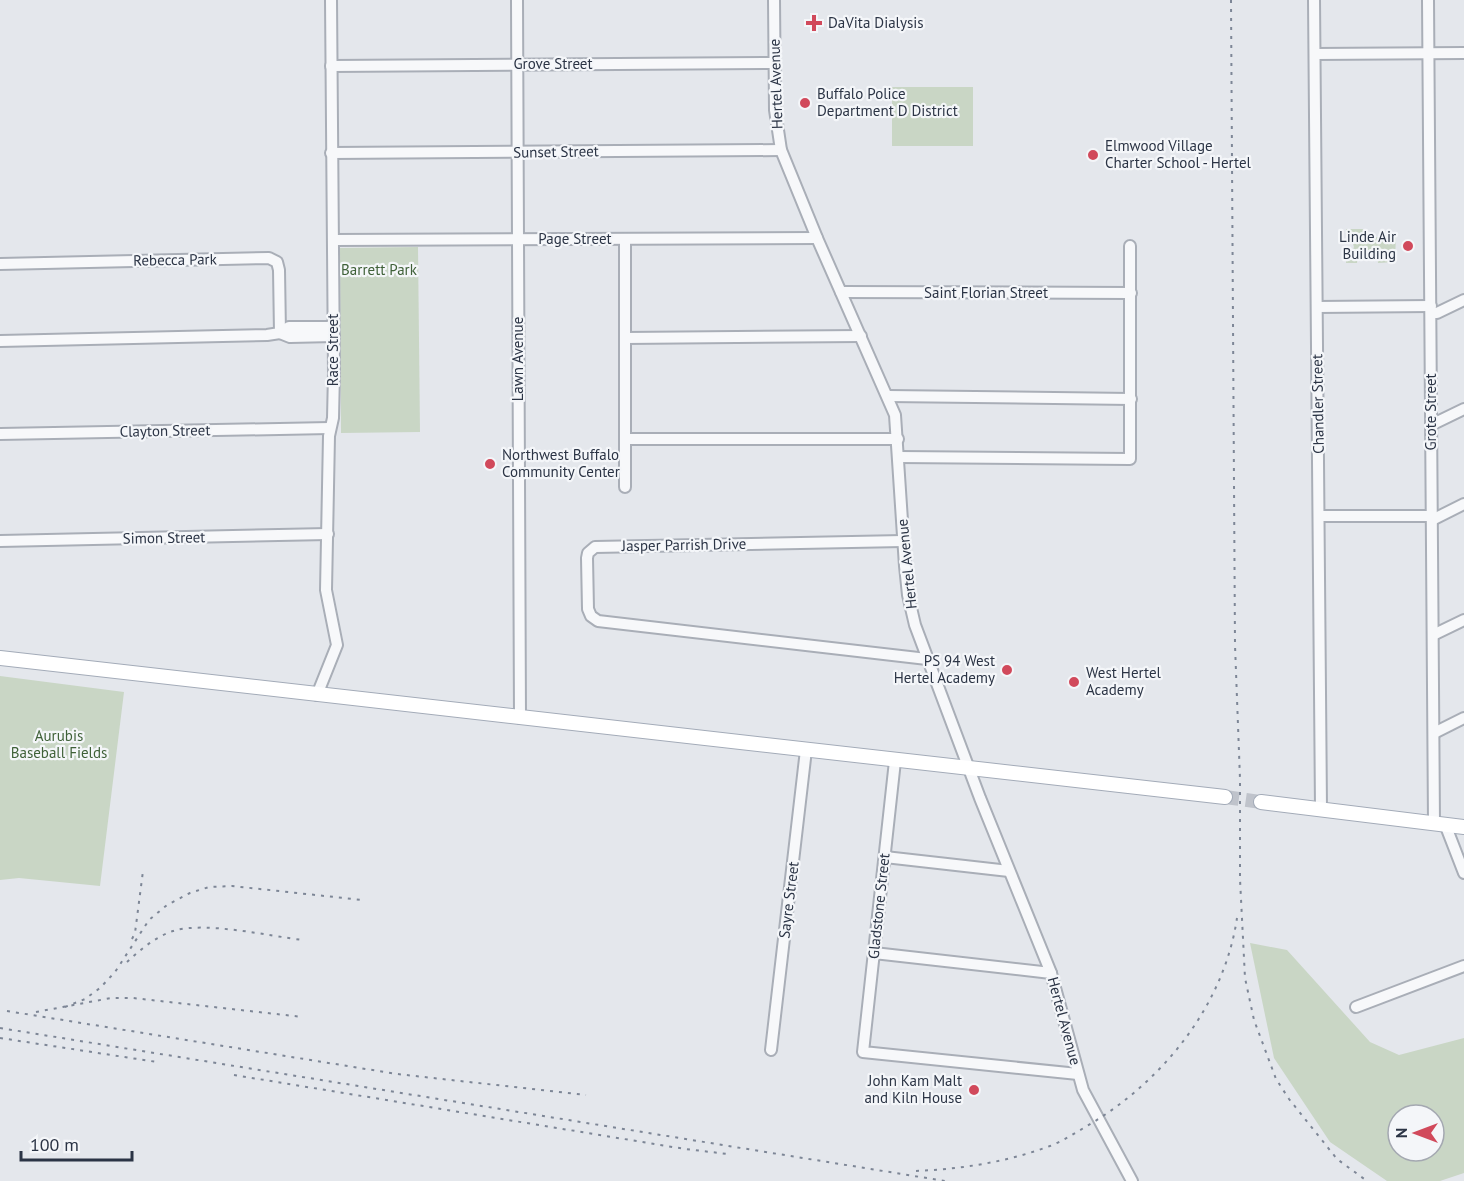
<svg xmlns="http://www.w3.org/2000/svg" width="1464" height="1181" font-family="'PT Sans',sans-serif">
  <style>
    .green { fill: #c9d6c5; fill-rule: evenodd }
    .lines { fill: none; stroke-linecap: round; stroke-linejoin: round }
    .major-tunnel { stroke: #bfc3cb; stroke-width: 14; stroke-dasharray: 14 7; stroke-linecap: butt }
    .minor-casing { stroke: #a9aeb7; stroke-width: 14 }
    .major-casing { stroke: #a3abb8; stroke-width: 16 }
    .minor { stroke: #f7f8fa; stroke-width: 10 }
    .major { stroke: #fff; stroke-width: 14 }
    .rail { stroke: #7d8696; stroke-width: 2; stroke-dasharray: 3 6; stroke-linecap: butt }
    .poi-dot { fill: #d1495b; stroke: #f4f6f9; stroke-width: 2 }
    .labels { text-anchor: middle; stroke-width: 4.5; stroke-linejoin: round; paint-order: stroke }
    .poi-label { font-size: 15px; fill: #2b3445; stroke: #f4f6f9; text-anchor: start }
    .street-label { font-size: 15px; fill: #2b3445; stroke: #f4f6f9 }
    .park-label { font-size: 15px; fill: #3f6138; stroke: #f4f6f9 }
  </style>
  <rect width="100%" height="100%" fill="#e4e7ec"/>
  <g class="green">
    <rect x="892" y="87" width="81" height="59"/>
    <path d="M 1346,229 L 1364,229 L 1364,237 L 1387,237 L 1387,233 L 1396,233 L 1395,262 L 1378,263 L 1377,255 L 1358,255 L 1357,263 L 1346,263 L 1346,255 L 1351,253 L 1354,247 L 1352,241 L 1346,239 Z"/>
    <path d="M 418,247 L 420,432 L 341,433 L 340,248 Z"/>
    <path d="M 0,676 L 124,692 L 100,886 L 19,878 L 0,880 Z"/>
    <path d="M 1250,943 L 1287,950 L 1370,1042 L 1399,1055 L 1464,1038 L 1464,1173 L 1440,1181 L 1387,1181 L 1330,1142 L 1274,1058 ZM 1398,1115 L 1434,1115 L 1434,1151 L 1398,1151 Z"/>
  </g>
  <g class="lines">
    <path class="major-tunnel" d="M 1225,797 L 1261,802"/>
    <defs>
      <g id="minor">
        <path d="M 517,0 L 520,718"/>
        <path d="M 774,0 L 775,110 L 781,150 L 817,238 L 895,415 L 905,566 L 908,595 L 915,625 L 980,798 L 1051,973 L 1083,1090 L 1132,1181"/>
        <path d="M 1314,0 L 1321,808"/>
        <path d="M 1428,0 L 1434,823"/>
        <path d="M 1315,54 L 1464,53"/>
        <path d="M 331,66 L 775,63"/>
        <path d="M 331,153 L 781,150"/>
        <path d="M 333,240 L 817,238"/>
        <path d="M 0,264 L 269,258 L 277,262 L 279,270 L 280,333 L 267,335 L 0,341"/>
        <path d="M 841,292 L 1131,293"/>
        <path d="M 1317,307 L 1431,306"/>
        <path d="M 1431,313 L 1437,313 L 1464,300"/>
        <path d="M 280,333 L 289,327 L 333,327"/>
        <path d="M 280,333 L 290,337 L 334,336"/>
        <path d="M 625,338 L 861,336"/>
        <path d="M 888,396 L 1131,399"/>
        <path d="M 1431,425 L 1464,409"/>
        <path d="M 0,434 L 330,428"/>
        <path d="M 625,439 L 898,439"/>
        <path d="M 899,457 L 1130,459 L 1130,246"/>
        <path d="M 625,487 L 625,239"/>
        <path d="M 1319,516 L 1432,516"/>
        <path d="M 1432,520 L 1464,504"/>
        <path d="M 0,541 L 328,534"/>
        <path d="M 903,541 L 595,547 L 588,553 L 587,558 L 588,609 L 591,616 L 598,621 L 927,659"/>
        <path d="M 1433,635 L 1464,620"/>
        <path d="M 317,695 L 337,645 L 326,590 L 329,436 L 333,418 L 334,373 L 331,0"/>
        <path d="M 1434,733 L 1464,718"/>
        <path d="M 895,761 L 863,1052 L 1078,1074"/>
        <path d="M 1445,824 L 1464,873"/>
        <path d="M 885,857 L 1009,871"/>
        <path d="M 874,953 L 1051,973"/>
        <path d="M 1356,1007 L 1464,966"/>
        <path d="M 771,1050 L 806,750"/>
      </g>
      <g id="major">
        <path d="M 0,658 L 1225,797"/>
        <path d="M 1261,802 L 1464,827"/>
      </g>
    </defs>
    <use href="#minor" class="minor-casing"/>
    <use href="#major" class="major-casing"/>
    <use href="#minor" class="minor"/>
    <use href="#major" class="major"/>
    <g class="rail">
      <path d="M 1231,0 L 1235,645 L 1240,779 L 1240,879 L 1245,978 L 1254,1020 L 1276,1079 L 1289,1099 L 1337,1159 L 1367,1181"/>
      <path d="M 132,939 L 135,933 L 143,871"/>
      <path d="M 127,962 C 140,950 155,937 173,931 C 205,921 269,936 303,940"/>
      <path d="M 65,1007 L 85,999 L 100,988 L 115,972 L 149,920 L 167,905 L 190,893 L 209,887 L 232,886 L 362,900"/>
      <path d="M 7,1011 L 397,1074 L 586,1095"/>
      <path d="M 36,1012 L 111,998 L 133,998 L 303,1017"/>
      <path d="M 0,1028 L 945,1181"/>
      <path d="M 0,1038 L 157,1062"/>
      <path d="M 234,1075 L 685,1149 L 728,1154"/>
      <path d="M 916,1171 C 962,1169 1007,1162 1050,1146 C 1063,1141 1075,1133 1087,1126 C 1162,1082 1224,1006 1237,918"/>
    </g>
  </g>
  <g class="poi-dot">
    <path d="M811 14h6v6h6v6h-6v6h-6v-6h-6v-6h6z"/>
    <circle cx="805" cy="103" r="6"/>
    <circle cx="1093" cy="155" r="6"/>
    <circle cx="1408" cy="246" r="6"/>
    <circle cx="490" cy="464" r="6"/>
    <circle cx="1007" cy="670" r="6"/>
    <circle cx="1074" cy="682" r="6"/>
    <circle cx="974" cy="1090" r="6"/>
  </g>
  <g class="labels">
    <g class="poi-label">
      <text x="828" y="28">DaVita Dialysis</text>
      <text x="817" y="99">Buffalo Police<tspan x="817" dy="17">Department D District</tspan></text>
      <text x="1105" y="151">Elmwood Village<tspan x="1105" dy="17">Charter School - Hertel</tspan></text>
      <text x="1396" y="242" text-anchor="end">Linde Air<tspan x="1396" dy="17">Building</tspan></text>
      <text x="502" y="460">Northwest Buffalo<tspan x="502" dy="17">Community Center</tspan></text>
      <text x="995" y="666" text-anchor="end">PS 94 West<tspan x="995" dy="17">Hertel Academy</tspan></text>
      <text x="1086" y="678">West Hertel<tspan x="1086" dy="17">Academy</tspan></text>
      <text x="962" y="1086" text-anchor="end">John Kam Malt<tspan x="962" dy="17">and Kiln House</tspan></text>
    </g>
    <g class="street-label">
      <text x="553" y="69">Grove Street</text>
      <text transform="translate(776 84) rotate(-92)" y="5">Hertel Avenue</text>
      <text transform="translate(556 152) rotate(-1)" y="5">Sunset Street</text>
      <text x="575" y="244">Page Street</text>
      <text transform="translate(175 260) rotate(-1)" y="5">Rebecca Park</text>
      <text x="986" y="298">Saint Florian Street</text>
      <text transform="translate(333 350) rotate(-90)" y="5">Race Street</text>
      <text transform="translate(518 359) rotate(-90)" y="5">Lawn Avenue</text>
      <text transform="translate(1318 404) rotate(-91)" y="5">Chandler Street</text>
      <text transform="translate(1431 412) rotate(-90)" y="5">Grote Street</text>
      <text transform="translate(165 431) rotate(-1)" y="5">Clayton Street</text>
      <text transform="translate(164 538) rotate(-1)" y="5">Simon Street</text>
      <text transform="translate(684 545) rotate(-1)" y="5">Jasper Parrish Drive</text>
      <text transform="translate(907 564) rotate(-96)" y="5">Hertel Avenue</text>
      <text transform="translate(789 900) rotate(-83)" y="5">Sayre Street</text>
      <text transform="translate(879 906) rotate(-84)" y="5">Gladstone Street</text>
      <text transform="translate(1064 1021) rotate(75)" y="5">Hertel Avenue</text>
    </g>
    <g class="park-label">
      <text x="379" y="275">Barrett Park</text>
      <text x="59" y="741">Aurubis<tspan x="59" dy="17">Baseball Fields</tspan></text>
    </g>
  </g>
  <g transform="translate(1416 1133) rotate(270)"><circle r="28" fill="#f4f6f9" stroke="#a4a8b1" stroke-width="1.5"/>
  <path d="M0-4.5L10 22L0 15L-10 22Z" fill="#d1495b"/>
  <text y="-9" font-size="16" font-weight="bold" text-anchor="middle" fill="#2b3445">N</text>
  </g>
  <path d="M21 1151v9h111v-9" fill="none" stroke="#2b3445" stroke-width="3"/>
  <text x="30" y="1151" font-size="18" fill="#2b3445" stroke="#f4f6f9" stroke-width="4.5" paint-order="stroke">100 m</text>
</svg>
